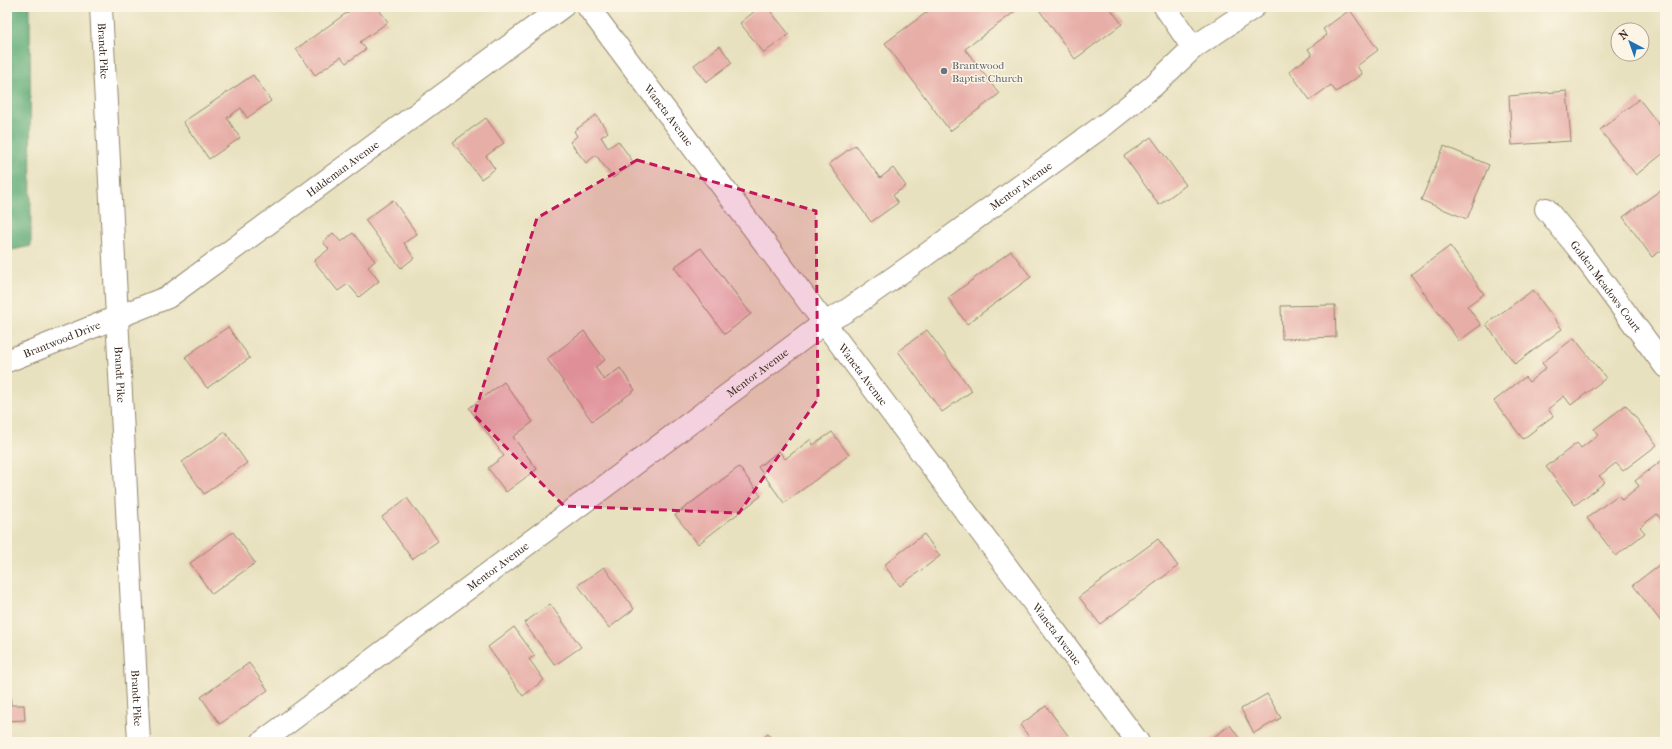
<svg xmlns="http://www.w3.org/2000/svg" width="1672" height="749" font-family="'IM FELL French Canon',serif">
  <style>
    .forest { fill: #5fac77; stroke: #4d6b4a }
    .building { fill: #e7ada7 }
    .lines { fill: none; stroke-linecap: round; stroke-linejoin: round }
    .minor-casing { stroke: #92866e; stroke-width: 24 }
    .major-casing { stroke: #92866e; stroke-width: 24 }
    .minor { stroke: #fff; stroke-width: 22 }
    .major { stroke: #fff; stroke-width: 22 }
    .marked { fill: #c2185b; fill-opacity: 0.2; stroke: #c2185b; stroke-width: 3; stroke-dasharray: 8 5; stroke-linejoin: round }
    .worship-dot { fill: #6b7280; stroke: #fcf5e5; stroke-width: 1.5 }
    .labels { text-anchor: middle; stroke-width: 3; stroke-linejoin: round; paint-order: stroke }
    .street-label { font-size: 11px; fill: #3b2a1e; stroke: #fcf5e5 }
    .worship-label { font-size: 11px; fill: #5b616d; stroke: #fcf5e5; text-anchor: start }
  </style>
  <rect width="100%" height="100%" fill="#fcf5e5"/>
  <filter id="ink" filterUnits="userSpaceOnUse"><feTurbulence type="fractalNoise" baseFrequency=".025" numOctaves="2"/><feDisplacementMap in="SourceGraphic" scale="8" xChannelSelector="R" yChannelSelector="G"/><feConvolveMatrix kernelMatrix="1 2 1 2 8 2 1 2 1" color-interpolation-filters="sRGB"/></filter>
  <filter id="wash" filterUnits="userSpaceOnUse"><feTurbulence type="fractalNoise" baseFrequency=".012" numOctaves="4" result="noise"/><feDisplacementMap in="SourceGraphic" scale="16" xChannelSelector="R" yChannelSelector="G"/><feGaussianBlur stdDeviation="0.9" result="paint"/><feColorMatrix in="noise" values="0 0 0 0 0 0 0 0 0 0 0 0 0 0 0 0 0 1.4 0 .05"/><feComposite in="paint" operator="in"/></filter>
  <g filter="url(#wash)">
    <rect width="100%" height="100%" fill="#e8e1bf"/>
    <path class="forest" d="M 15,7 L 30,7 L 31,246 L 7,251 L 7,11 Z"/>
    <g id="blocks">
      <g class="building">
        <path d="M 355,7 L 377,7 L 388,22 L 360,42 L 366,49 L 346,63 L 341,57 L 315,75 L 296,49 Z"/>
        <path d="M 760,7 L 767,7 L 789,34 L 764,53 L 740,23 Z"/>
        <path d="M 934,7 L 1021,7 L 965,49 L 999,94 L 950,131 L 885,43 Z"/>
        <path d="M 1037,7 L 1109,7 L 1122,24 L 1075,59 Z"/>
        <path d="M 1350,10 L 1378,50 L 1357,66 L 1362,74 L 1336,92 L 1331,85 L 1310,100 L 1289,71 L 1312,55 L 1308,49 L 1327,35 L 1323,29 Z"/>
        <path d="M 720,46 L 732,63 L 706,82 L 694,65 Z"/>
        <path d="M 253,75 L 271,101 L 247,118 L 241,108 L 227,118 L 240,138 L 209,159 L 183,122 Z"/>
        <path d="M 1567,91 L 1571,141 L 1512,145 L 1509,96 Z"/>
        <path d="M 1639,99 L 1665,132 L 1665,152 L 1636,175 L 1600,130 Z"/>
        <path d="M 596,115 L 608,132 L 601,137 L 608,148 L 618,141 L 634,163 L 613,178 L 596,155 L 586,163 L 570,142 L 577,136 L 574,131 Z"/>
        <path d="M 486,118 L 504,143 L 486,156 L 495,169 L 481,179 L 453,142 Z"/>
        <path d="M 1151,137 L 1186,185 L 1159,205 L 1124,156 Z"/>
        <path d="M 855,145 L 880,178 L 893,168 L 906,186 L 893,195 L 898,203 L 871,222 L 829,164 Z"/>
        <path d="M 1444,146 L 1489,165 L 1467,219 L 1421,200 Z"/>
        <path d="M 1665,187 L 1665,248 L 1652,257 L 1623,217 Z"/>
        <path d="M 393,200 L 417,234 L 404,243 L 414,258 L 401,268 L 365,220 Z"/>
        <path d="M 333,233 L 341,242 L 353,233 L 375,261 L 368,267 L 379,281 L 359,297 L 348,284 L 338,291 L 314,261 L 329,249 L 323,242 Z"/>
        <path d="M 1450,246 L 1484,294 L 1467,306 L 1481,325 L 1459,341 L 1411,275 Z"/>
        <path d="M 701,248 L 751,314 L 725,334 L 674,267 Z"/>
        <path d="M 1011,251 L 1031,277 L 967,324 L 948,298 Z"/>
        <path d="M 1533,290 L 1562,329 L 1515,364 L 1486,324 Z"/>
        <path d="M 1335,305 L 1336,337 L 1282,339 L 1281,306 Z"/>
        <path d="M 228,327 L 250,358 L 207,388 L 185,357 Z"/>
        <path d="M 927,330 L 972,391 L 942,412 L 898,351 Z"/>
        <path d="M 584,331 L 605,360 L 595,367 L 604,380 L 620,368 L 635,390 L 592,421 L 547,359 Z"/>
        <path d="M 1574,338 L 1606,378 L 1571,405 L 1564,396 L 1548,409 L 1553,416 L 1523,439 L 1494,401 L 1525,377 L 1529,382 L 1546,368 L 1542,363 Z"/>
        <path d="M 504,382 L 533,422 L 513,437 L 537,469 L 506,492 L 488,468 L 504,456 L 469,408 Z"/>
        <path d="M 1626,405 L 1657,445 L 1623,471 L 1616,463 L 1599,476 L 1605,482 L 1575,505 L 1546,467 L 1577,443 L 1581,448 L 1598,435 L 1594,429 Z"/>
        <path d="M 225,432 L 247,463 L 204,494 L 182,462 Z"/>
        <path d="M 832,432 L 849,455 L 784,503 L 758,467 L 779,451 L 785,459 L 811,439 L 813,445 Z"/>
        <path d="M 1665,458 L 1665,522 L 1664,523 L 1657,514 L 1640,527 L 1645,533 L 1616,556 L 1587,518 L 1618,495 L 1622,500 L 1639,486 L 1635,481 Z"/>
        <path d="M 739,467 L 761,496 L 698,544 L 675,515 Z"/>
        <path d="M 407,498 L 438,541 L 412,559 L 382,517 Z"/>
        <path d="M 233,532 L 255,563 L 212,594 L 190,563 Z"/>
        <path d="M 924,534 L 940,556 L 900,586 L 884,565 Z"/>
        <path d="M 1158,539 L 1178,566 L 1100,624 L 1079,597 Z"/>
        <path d="M 1664,561 L 1665,621 L 1662,623 L 1633,585 Z"/>
        <path d="M 604,567 L 634,609 L 609,628 L 578,585 Z"/>
        <path d="M 550,604 L 581,647 L 555,665 L 524,623 Z"/>
        <path d="M 514,627 L 535,656 L 529,659 L 544,680 L 523,696 L 488,647 Z"/>
        <path d="M 249,663 L 268,690 L 220,724 L 201,697 Z"/>
        <path d="M 7,673 L 9,673 L 11,705 L 24,705 L 25,720 L 7,721 Z"/>
        <path d="M 1267,694 L 1281,718 L 1254,733 L 1241,709 Z"/>
        <path d="M 1046,706 L 1073,742 L 1033,742 L 1020,725 Z"/>
        <path d="M 1230,725 L 1242,742 L 1207,742 Z"/>
        <path d="M 768,734 L 774,742 L 759,742 Z"/>
      </g>
    </g>
  </g>
  <g filter="url(#ink)">
    <use href="#blocks" fill-opacity="0" stroke="#92866e" stroke-width="1"/>
    <g class="lines">
      <defs>
        <g id="minor">
          <path id="s1" d="M 588,7 L 1138,742"/>
          <path d="M 1165,7 L 1193,48"/>
          <path id="s2" d="M 1546,209 L 1577,247 L 1665,366"/>
          <path id="s3" d="M 7,361 L 168,297 L 562,7"/>
          <path id="s4" d="M 262,742 L 824,323 L 846,311 L 916,262 L 1107,123 L 1152,87 L 1193,48 L 1254,7"/>
        </g>
        <g id="major">
          <path id="s5" d="M 101,7 L 139,742"/>
        </g>
      </defs>
      <use href="#minor" class="minor-casing"/>
      <use href="#major" class="major-casing"/>
      <use href="#minor" class="minor"/>
      <use href="#major" class="major"/>
    </g>
  </g>
  <path class="marked" d="M 637,160 L 816,211 L 818,399 L 739,513 L 564,506 L 474,415 L 537,218 Z"/>
  <circle class="worship-dot" cx="944" cy="71" r="4"/>
  <g class="labels">
    <g class="street-label">
      <text dy="4" stroke="none"><textPath href="#s5" startOffset="44">Brandt Pike</textPath></text>
      <text dy="4" stroke="none"><textPath href="#s1" startOffset="135">Waneta Avenue</textPath></text>
      <text dy="4" stroke="none"><textPath href="#s3" startOffset="390">Haldeman Avenue</textPath></text>
      <text dy="4" stroke="none"><textPath href="#s4" startOffset="941">Mentor Avenue</textPath></text>
      <text dy="4" stroke="none"><textPath href="#s2" startOffset="98">Golden Meadows Court</textPath></text>
      <text dy="4" stroke="none"><textPath href="#s3" startOffset="59">Brantwood Drive</textPath></text>
      <text dy="4" stroke="none"><textPath href="#s4" startOffset="618">Mentor Avenue</textPath></text>
      <text dy="4" stroke="none"><textPath href="#s1" startOffset="459">Waneta Avenue</textPath></text>
      <text dy="4" stroke="none"><textPath href="#s5" startOffset="368">Brandt Pike</textPath></text>
      <text dy="4" stroke="none"><textPath href="#s4" startOffset="294">Mentor Avenue</textPath></text>
      <text dy="4" stroke="none"><textPath href="#s1" startOffset="783">Waneta Avenue</textPath></text>
      <text dy="4" stroke="none"><textPath href="#s5" startOffset="692">Brandt Pike</textPath></text>
    </g>
    <g class="worship-label">
      <text x="952" y="69">Brantwood<tspan x="952" dy="13">Baptist Church</tspan></text>
    </g>
  </g>
  <rect width="1672" height="749" fill="none" stroke="#fcf5e5" stroke-width="24"/>
  <g transform="translate(1630 42) rotate(319)"><circle r="19" fill="#fcf5e5" stroke="#afa495"/>
  <path d="M0-3L7 15L0 10L-7 15Z" fill="#1f6fb2"/>
  <text y="-6" font-size="11" font-weight="bold" text-anchor="middle" fill="#3b2a1e">N</text>
  </g>
</svg>
